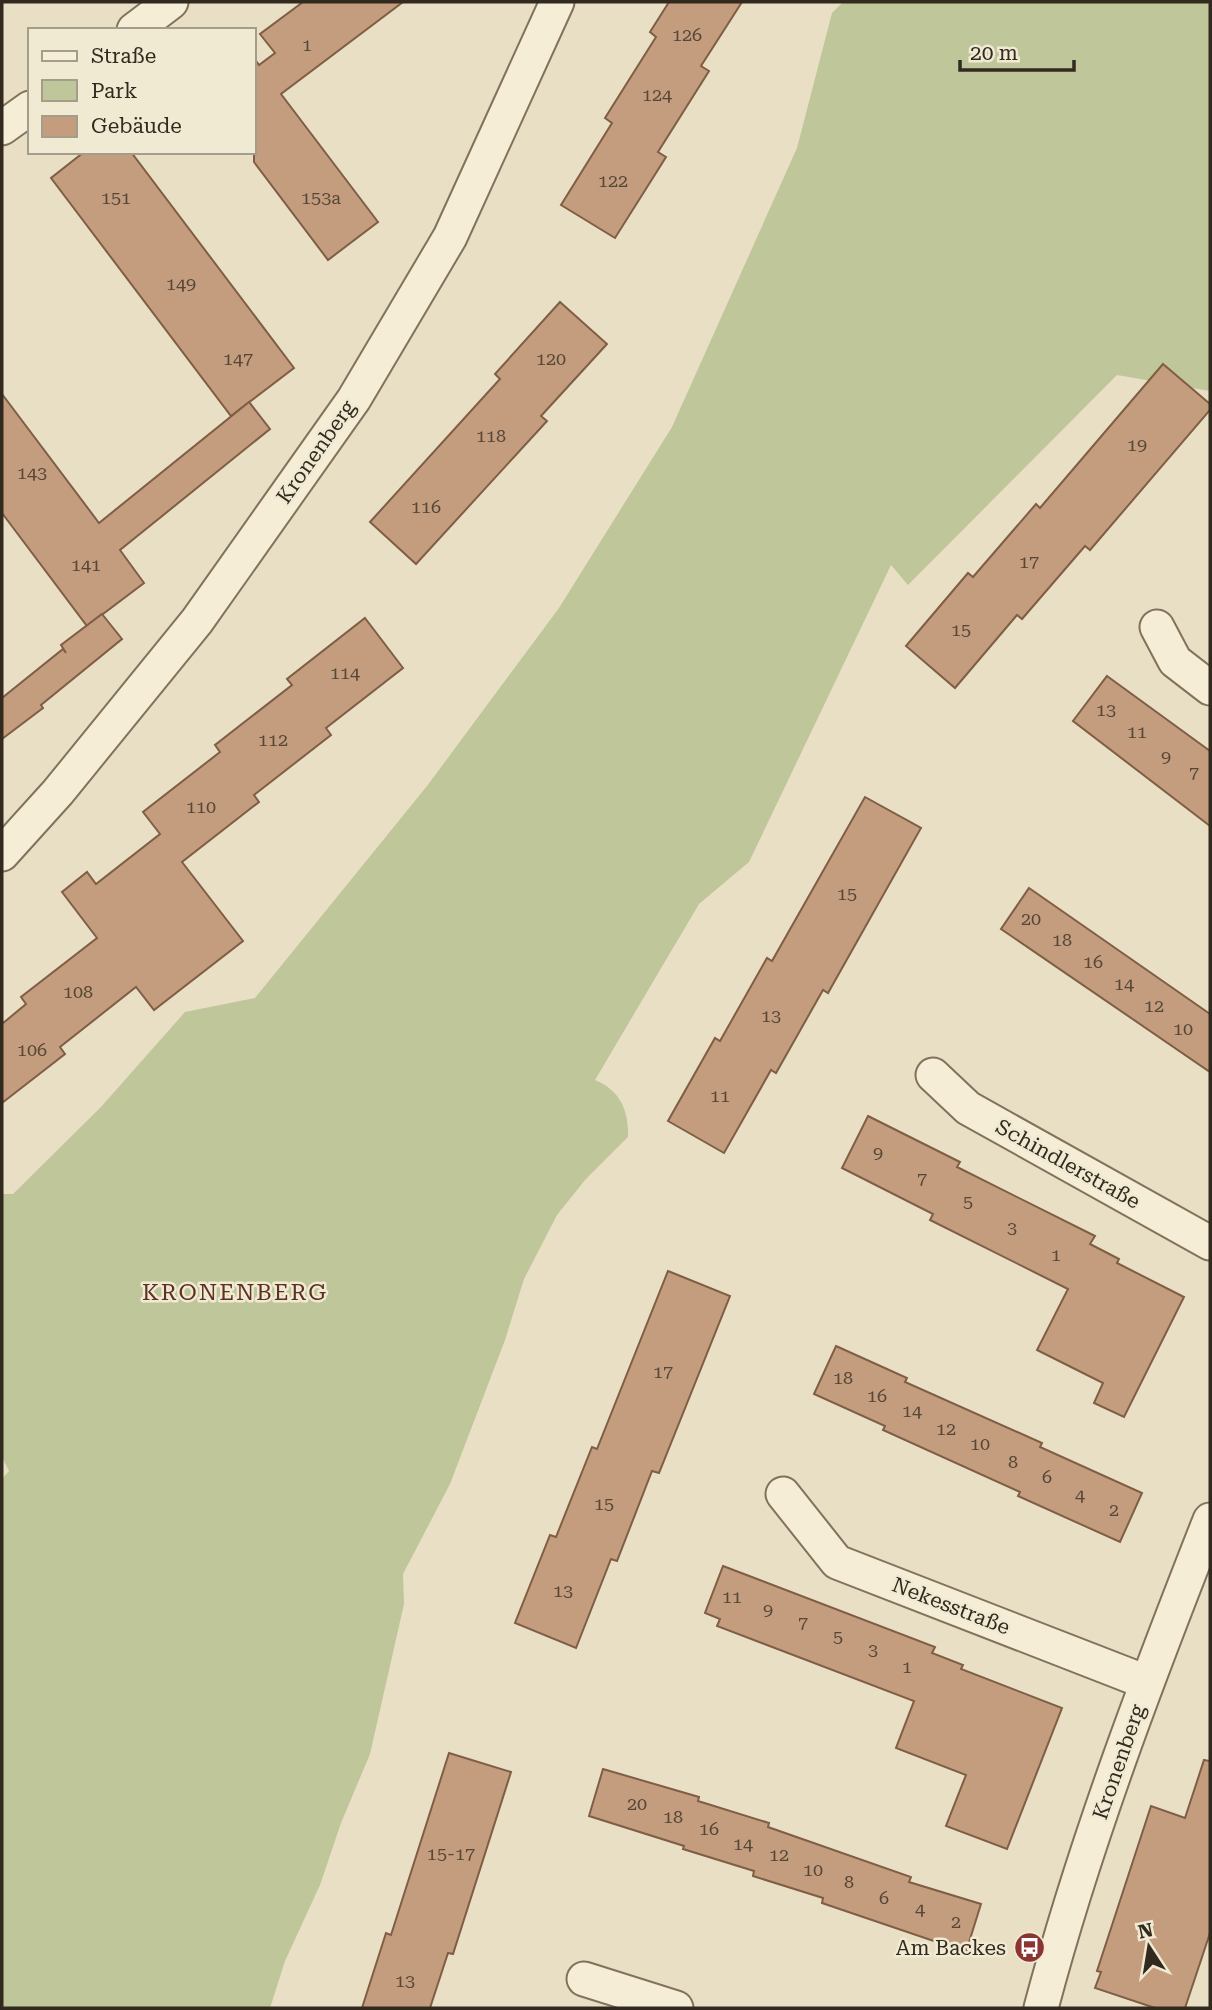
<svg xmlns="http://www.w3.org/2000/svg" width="1212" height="2010" font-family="'Roboto Serif',serif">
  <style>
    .green { fill: #bfc699 }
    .building { fill: #c49d7e; stroke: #7f5e45; stroke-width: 2 }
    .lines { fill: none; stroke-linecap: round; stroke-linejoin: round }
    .street-casing { stroke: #82725c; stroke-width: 37 }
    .street { stroke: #f5edd6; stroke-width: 33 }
    .labels { text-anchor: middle; stroke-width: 5; stroke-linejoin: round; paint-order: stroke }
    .number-label { font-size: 18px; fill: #574737 }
    .street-label { font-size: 21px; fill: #332a1f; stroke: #f1ead3 }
    .poi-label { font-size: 21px; fill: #332a1f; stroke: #f1ead3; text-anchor: end }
    .neighbourhood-label { font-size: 23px; letter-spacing: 2px; fill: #5c3123; stroke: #f1ead3 }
  </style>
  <rect width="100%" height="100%" fill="#e9dfc4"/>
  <path class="green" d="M 843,2 L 1210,2 L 1210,391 L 1117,375 L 908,585 L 891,565 L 749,862 L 699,904 L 595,1080 C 620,1090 629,1111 628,1137 L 585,1180 L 557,1215 L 524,1279 L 505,1340 L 450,1484 L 403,1574 L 404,1604 L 370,1754 L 341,1823 L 320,1885 L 285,1961 L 270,2008 L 2,2008 L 2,1479 L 9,1471 L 2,1457 L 2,1194 L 13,1194 L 101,1107 L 185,1012 L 255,998 L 427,786 L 559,608 L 672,427 L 797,148 L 832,13 Z"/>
  <g class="building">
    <path d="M 303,2 L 403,2 L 281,94 L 378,222 L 328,260 L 254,162 L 254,58 L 259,65 L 275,53 L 260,34 Z"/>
    <path d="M 669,2 L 742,2 L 701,66 L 709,71 L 658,152 L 666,157 L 615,238 L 561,205 L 612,123 L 605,118 L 656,37 L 650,32 Z"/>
    <path d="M 84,152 L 131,152 L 294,368 L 231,416 L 51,178 Z"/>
    <path d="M 560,302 L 607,344 L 541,416 L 547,421 L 416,564 L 370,522 L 500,379 L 495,374 Z"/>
    <path d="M 1163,364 L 1210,404 L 1210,410 L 1090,550 L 1085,546 L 1022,619 L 1017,615 L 955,688 L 906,646 L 968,573 L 973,577 L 1036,504 L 1040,508 Z"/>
    <path d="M 2,394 L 99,523 L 249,402 L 270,429 L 120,550 L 144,583 L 87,626 L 2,513 Z"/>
    <path d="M 102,614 L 122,639 L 41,705 L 43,708 L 2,739 L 2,698 L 63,649 L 66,653 L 61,645 Z"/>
    <path d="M 365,618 L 403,668 L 326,728 L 331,735 L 254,795 L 259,802 L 182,862 L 243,941 L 154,1010 L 136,987 L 60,1047 L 65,1054 L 2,1103 L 2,1024 L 26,1004 L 21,997 L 97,938 L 62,892 L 87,872 L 96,884 L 160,834 L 143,812 L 220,752 L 215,745 L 292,685 L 287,679 Z"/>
    <path d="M 1107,676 L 1210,751 L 1210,826 L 1073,721 Z"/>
    <path d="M 865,797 L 921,828 L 828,993 L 823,990 L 776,1073 L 771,1070 L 724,1153 L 668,1121 L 715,1038 L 720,1041 L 767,958 L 772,961 Z"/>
    <path d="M 1029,888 L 1210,1014 L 1210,1072 L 1001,929 Z"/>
    <path d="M 868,1116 L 960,1162 L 957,1167 L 1095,1236 L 1090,1244 L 1119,1259 L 1117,1263 L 1184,1297 L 1124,1417 L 1094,1403 L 1103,1383 L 1037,1350 L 1068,1289 L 930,1220 L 933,1214 L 842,1168 Z"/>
    <path d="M 668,1271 L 730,1296 L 659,1473 L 652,1471 L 617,1561 L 611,1559 L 576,1648 L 515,1623 L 550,1535 L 556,1537 L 592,1447 L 597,1449 Z"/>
    <path d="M 836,1346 L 907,1378 L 905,1382 L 1042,1443 L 1040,1447 L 1142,1493 L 1120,1542 L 1018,1496 L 1020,1492 L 883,1430 L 885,1426 L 814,1394 Z"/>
    <path d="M 723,1566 L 935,1647 L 932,1653 L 963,1665 L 961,1669 L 1062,1708 L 1007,1849 L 946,1826 L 966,1775 L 896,1748 L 914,1701 L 717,1626 L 720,1619 L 705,1613 Z"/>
    <path d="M 449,1753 L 511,1772 L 453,1954 L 448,1953 L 430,2008 L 362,2008 L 386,1933 L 391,1935 Z"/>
    <path d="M 1204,1760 L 1210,1761 L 1210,1933 L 1185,2008 L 1155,2008 L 1095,1988 L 1101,1972 L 1097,1971 L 1151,1806 L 1185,1818 Z"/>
    <path d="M 603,1769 L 699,1797 L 698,1801 L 769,1823 L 768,1827 L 911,1877 L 909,1882 L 981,1904 L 966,1952 L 822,1903 L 823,1898 L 753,1876 L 754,1871 L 683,1849 L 684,1846 L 589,1816 Z"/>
  </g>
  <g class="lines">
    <defs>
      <g id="street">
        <path d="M 134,30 L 171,2"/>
        <path d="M 2,128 L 30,108"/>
        <path d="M 1157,627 L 1175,661 L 1210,688"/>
        <path d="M 2,854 L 58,792 L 197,621 L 354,399 L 450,237 L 557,2"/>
        <path d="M 933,1075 L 968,1108 L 1210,1243"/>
        <path d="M 783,1494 L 837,1562 L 1146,1682"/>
        <path d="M 584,1979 L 676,2008"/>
        <path d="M 1041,2008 C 1085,1842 1147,1680 1210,1520"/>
      </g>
    </defs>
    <use href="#street" class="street-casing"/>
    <use href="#street" class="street"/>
  </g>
  <defs>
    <symbol id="bus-disc" viewBox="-11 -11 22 22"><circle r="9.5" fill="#8b3532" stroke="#f1ead3"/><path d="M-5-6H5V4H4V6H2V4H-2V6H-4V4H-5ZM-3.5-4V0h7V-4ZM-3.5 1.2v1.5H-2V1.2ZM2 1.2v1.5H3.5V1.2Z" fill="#fff"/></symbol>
  </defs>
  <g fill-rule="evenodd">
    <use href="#bus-disc" x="1012" y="1930" width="35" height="35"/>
  </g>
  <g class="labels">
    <g class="number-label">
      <text x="687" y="41">126</text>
      <text x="307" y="51">1</text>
      <text x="657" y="101">124</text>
      <text x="613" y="187">122</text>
      <text x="116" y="204">151</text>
      <text x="321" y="204">153a</text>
      <text x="181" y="290">149</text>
      <text x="238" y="365">147</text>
      <text x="551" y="365">120</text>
      <text x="491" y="442">118</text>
      <text x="1137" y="451">19</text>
      <text x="32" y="479">143</text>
      <text x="426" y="513">116</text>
      <text x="1029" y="568">17</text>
      <text x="86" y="571">141</text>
      <text x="961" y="636">15</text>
      <text x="345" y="679">114</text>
      <text x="1106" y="716">13</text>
      <text x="1137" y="738">11</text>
      <text x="273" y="746">112</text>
      <text x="1166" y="763">9</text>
      <text x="1194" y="779">7</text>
      <text x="201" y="813">110</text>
      <text x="847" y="900">15</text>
      <text x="1031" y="925">20</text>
      <text x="1062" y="946">18</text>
      <text x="1093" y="968">16</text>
      <text x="1124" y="990">14</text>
      <text x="78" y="998">108</text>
      <text x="1154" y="1012">12</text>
      <text x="771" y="1022">13</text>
      <text x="1183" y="1035">10</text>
      <text x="32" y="1056">106</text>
      <text x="720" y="1102">11</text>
      <text x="878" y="1159">9</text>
      <text x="922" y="1185">7</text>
      <text x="968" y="1208">5</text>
      <text x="1012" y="1234">3</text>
      <text x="1056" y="1261">1</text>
      <text x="663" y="1378">17</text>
      <text x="843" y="1384">18</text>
      <text x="877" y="1402">16</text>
      <text x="912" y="1417">14</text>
      <text x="946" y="1435">12</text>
      <text x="980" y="1450">10</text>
      <text x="1013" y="1468">8</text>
      <text x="1047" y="1483">6</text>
      <text x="1080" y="1501">4</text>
      <text x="604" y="1510">15</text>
      <text x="1114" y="1516">2</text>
      <text x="563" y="1597">13</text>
      <text x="732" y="1603">11</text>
      <text x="768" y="1616">9</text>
      <text x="803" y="1629">7</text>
      <text x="838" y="1643">5</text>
      <text x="873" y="1656">3</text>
      <text x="907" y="1673">1</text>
      <text x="637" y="1810">20</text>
      <text x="673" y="1823">18</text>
      <text x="709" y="1835">16</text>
      <text x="743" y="1850">14</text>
      <text x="451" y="1860">15-17</text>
      <text x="779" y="1861">12</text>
      <text x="813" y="1876">10</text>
      <text x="849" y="1888">8</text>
      <text x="884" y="1904">6</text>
      <text x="920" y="1915">4</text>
      <text x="956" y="1928">2</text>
      <text x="405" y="1987">13</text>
    </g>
    <g class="street-label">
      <text transform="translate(316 452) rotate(-55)" y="7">Kronenberg</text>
      <text transform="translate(1068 1164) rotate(29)" y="7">Schindlerstraße</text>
      <text transform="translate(951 1606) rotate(21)" y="7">Nekesstraße</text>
      <text transform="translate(1119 1762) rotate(-71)" y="7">Kronenberg</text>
    </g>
    <g class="poi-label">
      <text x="1006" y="1955">Am Backes</text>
    </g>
    <g class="neighbourhood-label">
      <text x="235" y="1300">KRONENBERG</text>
    </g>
  </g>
  <rect width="1212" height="2010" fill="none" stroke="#332a1f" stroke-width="7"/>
  <rect x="28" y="28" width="228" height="126" fill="#f1ead3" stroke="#a59d8b" stroke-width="2"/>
  <rect x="42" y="51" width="35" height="10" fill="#f5edd6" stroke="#a59d8b" stroke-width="2"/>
  <text x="91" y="63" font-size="21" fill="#332a1f">Straße</text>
  <rect x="42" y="80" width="35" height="21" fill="#bfc699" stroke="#a59d8b" stroke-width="2"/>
  <text x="91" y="98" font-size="21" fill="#332a1f">Park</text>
  <rect x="42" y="116" width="35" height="21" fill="#c49d7e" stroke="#a59d8b" stroke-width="2"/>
  <text x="91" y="133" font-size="21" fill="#332a1f">Gebäude</text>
  <g transform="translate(1149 1947) rotate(348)" stroke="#f1ead3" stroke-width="5" paint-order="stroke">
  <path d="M0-5L12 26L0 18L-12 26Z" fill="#332a1f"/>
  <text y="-10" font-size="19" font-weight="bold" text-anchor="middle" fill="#332a1f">N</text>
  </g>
  <path d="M960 60v10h114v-10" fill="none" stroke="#332a1f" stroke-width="3.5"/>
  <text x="970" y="60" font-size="21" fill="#332a1f" stroke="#f1ead3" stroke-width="5" paint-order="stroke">20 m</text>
</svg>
